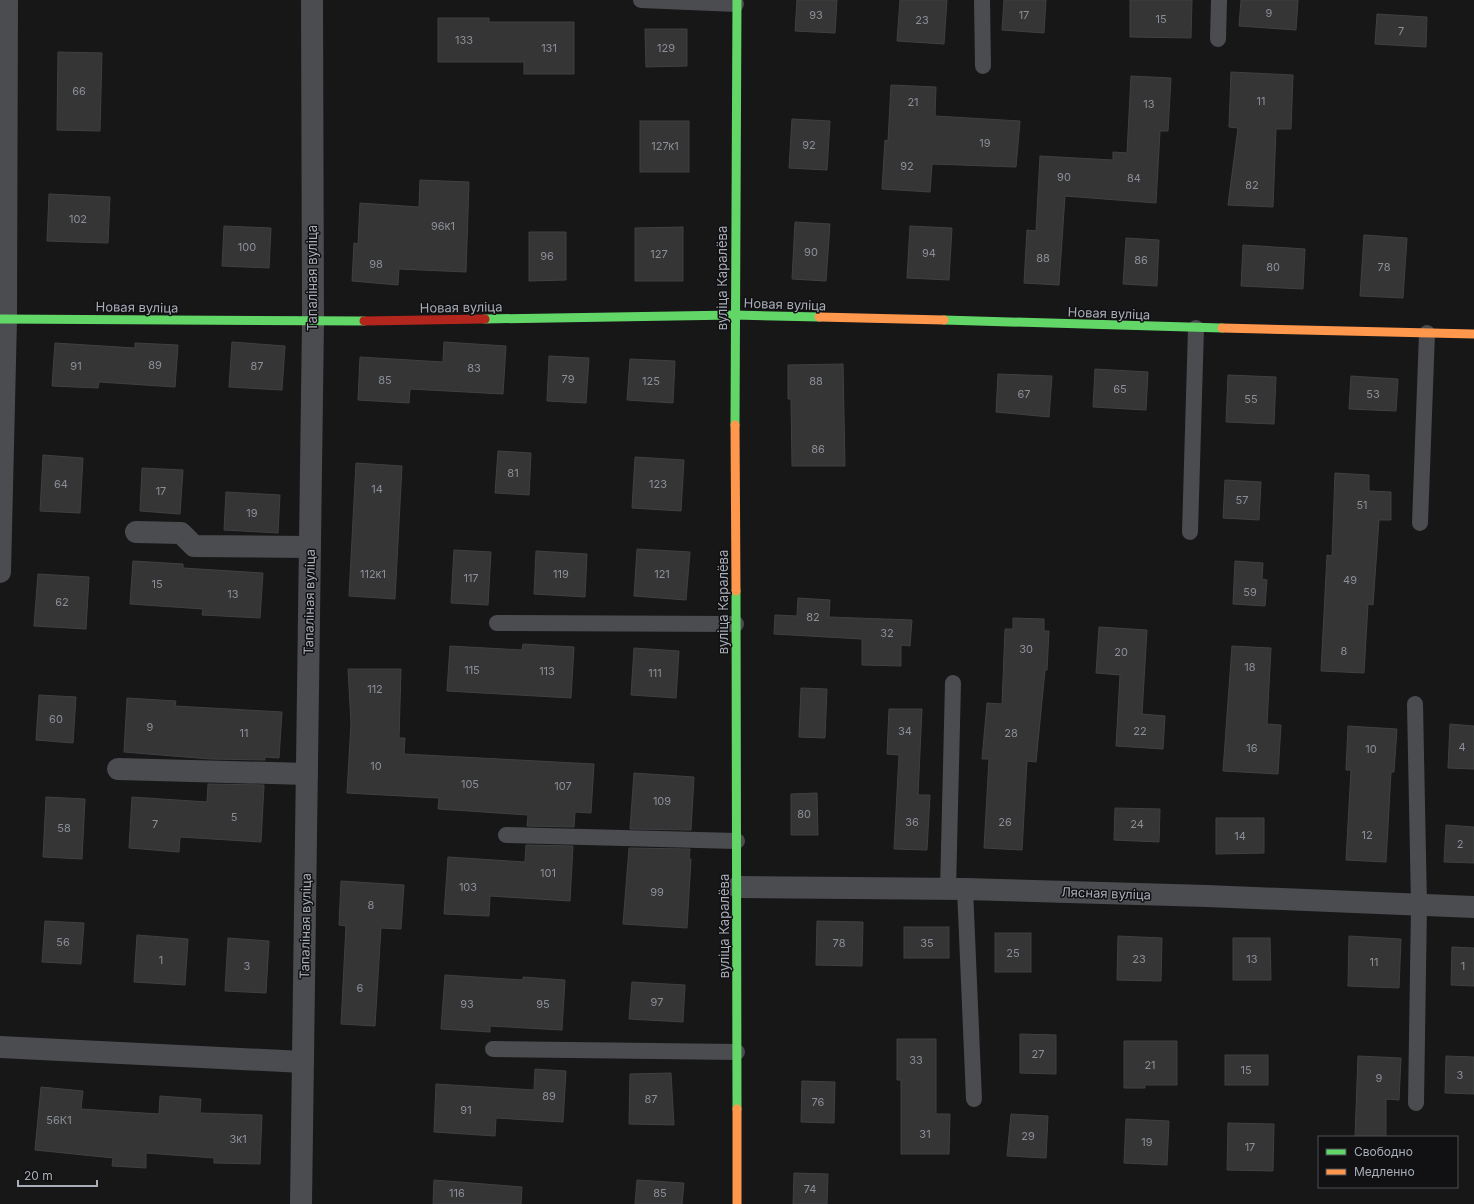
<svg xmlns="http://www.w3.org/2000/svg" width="1474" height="1204" font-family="Inter,sans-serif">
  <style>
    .building { fill: #353536; stroke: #3f4043 }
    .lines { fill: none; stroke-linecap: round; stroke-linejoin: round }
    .lane { stroke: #4b4c50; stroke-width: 16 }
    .street { stroke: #4b4c50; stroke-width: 22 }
    .fast { stroke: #63d668; stroke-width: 9 }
    .slow { stroke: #ff974d; stroke-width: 9 }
    .jam { stroke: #b3261e; stroke-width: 9 }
    .labels { text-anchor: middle; stroke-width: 3; stroke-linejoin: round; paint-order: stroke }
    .number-label { font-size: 11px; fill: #8b8f98 }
    .street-label { font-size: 13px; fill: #a8adb8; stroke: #111113 }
  </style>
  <rect width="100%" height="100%" fill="#171717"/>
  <g class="building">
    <path d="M 797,0 L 837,0 L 835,33 L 795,31 Z"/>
    <path d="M 900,0 L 947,0 L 944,44 L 897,41 Z"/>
    <path d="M 1004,0 L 1046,0 L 1044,33 L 1002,30 Z"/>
    <path d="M 1130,0 L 1192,0 L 1191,38 L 1130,37 Z"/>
    <path d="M 1241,0 L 1298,0 L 1296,30 L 1239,26 Z"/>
    <path d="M 1377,14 L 1427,17 L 1426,47 L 1375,44 Z"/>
    <path d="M 438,18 L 489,18 L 489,22 L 574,22 L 574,74 L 524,74 L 524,62 L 438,62 Z"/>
    <path d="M 645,29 L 687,29 L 687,66 L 646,67 Z"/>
    <path d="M 58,52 L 102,53 L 100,131 L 57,130 Z"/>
    <path d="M 1231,72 L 1293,75 L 1291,129 L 1276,129 L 1273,207 L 1228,205 L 1238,128 L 1229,127 Z"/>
    <path d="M 1131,76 L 1171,78 L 1168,131 L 1160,131 L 1156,203 L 1065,196 L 1059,285 L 1024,283 L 1027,230 L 1036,231 L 1040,156 L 1113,160 L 1113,152 L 1127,153 Z"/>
    <path d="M 891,85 L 936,87 L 935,116 L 1020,121 L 1016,167 L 932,164 L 930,192 L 882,189 L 885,140 L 888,141 Z"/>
    <path d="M 792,119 L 830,121 L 827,170 L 789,168 Z"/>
    <rect x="640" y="121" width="49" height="51"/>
    <path d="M 420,180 L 469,182 L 466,272 L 399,269 L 398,285 L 352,281 L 354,243 L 358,244 L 360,203 L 419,207 Z"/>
    <path d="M 49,194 L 110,197 L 108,243 L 47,241 Z"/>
    <path d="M 795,222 L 830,224 L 826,281 L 792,279 Z"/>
    <path d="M 224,226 L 271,228 L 269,268 L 222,266 Z"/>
    <path d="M 910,226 L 952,228 L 949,280 L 907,278 Z"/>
    <path d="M 683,227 L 683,281 L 635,281 L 635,228 Z"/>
    <path d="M 529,232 L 566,232 L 566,280 L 529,281 Z"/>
    <path d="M 1364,235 L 1407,238 L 1403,298 L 1360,296 Z"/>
    <path d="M 1126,238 L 1159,240 L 1157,286 L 1123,284 Z"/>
    <path d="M 1243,245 L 1305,249 L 1303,289 L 1241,286 Z"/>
    <path d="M 232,342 L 285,346 L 282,390 L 229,387 Z"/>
    <path d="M 444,342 L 506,346 L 503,394 L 410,389 L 409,403 L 358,400 L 360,357 L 443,362 Z"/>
    <path d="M 55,343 L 135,348 L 135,343 L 178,345 L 175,387 L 99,382 L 98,388 L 52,386 Z"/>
    <path d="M 549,356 L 589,358 L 586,403 L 547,401 Z"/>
    <path d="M 630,359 L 675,361 L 673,403 L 627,400 Z"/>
    <path d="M 843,364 L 845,466 L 792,466 L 791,399 L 788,399 L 788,365 Z"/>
    <path d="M 1095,369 L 1148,372 L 1146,410 L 1093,407 Z"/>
    <path d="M 998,374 L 1052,376 L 1049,417 L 996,412 Z"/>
    <path d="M 1228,375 L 1276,377 L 1274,424 L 1226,422 Z"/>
    <path d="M 1351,376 L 1398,379 L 1396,411 L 1349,409 Z"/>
    <path d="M 498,451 L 531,453 L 529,495 L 495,493 Z"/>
    <path d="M 43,455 L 83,458 L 80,513 L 40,511 Z"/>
    <path d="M 635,457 L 684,460 L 681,511 L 632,508 Z"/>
    <path d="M 356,463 L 402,466 L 395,599 L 349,596 Z"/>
    <path d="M 142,468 L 183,470 L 180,514 L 140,511 Z"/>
    <path d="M 1335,473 L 1369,475 L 1369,491 L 1391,492 L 1391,520 L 1379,520 L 1373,605 L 1368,604 L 1364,673 L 1321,671 L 1327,555 L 1332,556 Z"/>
    <path d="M 1225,480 L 1261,482 L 1259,520 L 1223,518 Z"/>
    <path d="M 226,492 L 280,495 L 278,533 L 224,530 Z"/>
    <path d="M 637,549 L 690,552 L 686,600 L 634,596 Z"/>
    <path d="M 454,550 L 491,552 L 488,605 L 451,603 Z"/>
    <path d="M 536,551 L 587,554 L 585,597 L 534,594 Z"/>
    <path d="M 133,561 L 183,564 L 183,568 L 263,573 L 260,618 L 202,615 L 203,609 L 130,604 Z"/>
    <path d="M 1235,561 L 1263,563 L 1262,579 L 1267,580 L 1265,606 L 1233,604 Z"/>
    <path d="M 38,574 L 89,577 L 86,629 L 34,626 Z"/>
    <path d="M 798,598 L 830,600 L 829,617 L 912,620 L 910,646 L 901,645 L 901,666 L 862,665 L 862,639 L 774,634 L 775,615 L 797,616 Z"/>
    <path d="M 1013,618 L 1044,619 L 1044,631 L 1049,631 L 1047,670 L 1045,670 L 1036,762 L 1027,761 L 1022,850 L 984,848 L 989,759 L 982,759 L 987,703 L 1002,704 L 1005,629 L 1013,629 Z"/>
    <path d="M 1099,627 L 1147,630 L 1142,714 L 1165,716 L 1163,749 L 1116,746 L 1120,675 L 1096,673 Z"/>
    <path d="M 523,644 L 574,647 L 571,698 L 447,691 L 450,646 L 522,650 Z"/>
    <path d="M 1232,646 L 1271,648 L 1267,724 L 1281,725 L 1278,774 L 1223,771 Z"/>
    <path d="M 634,648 L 679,651 L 676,698 L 631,695 Z"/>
    <path d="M 348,669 L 401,669 L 399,738 L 405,738 L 404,754 L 594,764 L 591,813 L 575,812 L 574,827 L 527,826 L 528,815 L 438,809 L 439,798 L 347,793 L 351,723 Z"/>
    <path d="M 801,688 L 827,689 L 825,738 L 799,737 Z"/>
    <path d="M 39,695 L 76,697 L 73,743 L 36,740 Z"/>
    <path d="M 127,698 L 176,701 L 175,706 L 282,712 L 279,758 L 265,757 L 265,760 L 210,759 L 124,752 Z"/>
    <path d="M 889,709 L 922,709 L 918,795 L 930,795 L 927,850 L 894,849 L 899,755 L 887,754 Z"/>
    <path d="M 1450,724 L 1474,726 L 1474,769 L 1448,768 Z"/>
    <path d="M 1348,726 L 1397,729 L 1394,772 L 1391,772 L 1386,862 L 1346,860 L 1351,770 L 1346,770 Z"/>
    <path d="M 634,773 L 694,777 L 691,830 L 630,829 Z"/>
    <path d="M 208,784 L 264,785 L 261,842 L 180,837 L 179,852 L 129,848 L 132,797 L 207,802 Z"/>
    <path d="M 817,793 L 818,835 L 791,835 L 791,794 Z"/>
    <path d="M 46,797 L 85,799 L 82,859 L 43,857 Z"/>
    <path d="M 1115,808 L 1160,809 L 1159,842 L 1114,840 Z"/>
    <path d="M 1216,818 L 1264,818 L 1264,853 L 1216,854 Z"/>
    <path d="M 1446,825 L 1474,827 L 1474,863 L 1444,862 Z"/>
    <path d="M 526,845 L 573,846 L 570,901 L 490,896 L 489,916 L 444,914 L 448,857 L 525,862 Z"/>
    <path d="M 629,848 L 690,849 L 689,859 L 691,859 L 687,928 L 623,924 Z"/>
    <path d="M 341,881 L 404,885 L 401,929 L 381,928 L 375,1026 L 341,1024 L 346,926 L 339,925 Z"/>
    <path d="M 45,921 L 84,923 L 81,964 L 42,962 Z"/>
    <path d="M 817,921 L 863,922 L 862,966 L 816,965 Z"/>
    <rect x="904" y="927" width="45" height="31"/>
    <rect x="995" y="933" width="36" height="39"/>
    <path d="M 137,935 L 188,939 L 185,985 L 134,982 Z"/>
    <path d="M 1118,936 L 1162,938 L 1161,981 L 1117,980 Z"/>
    <path d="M 1349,936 L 1401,939 L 1399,988 L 1348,986 Z"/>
    <path d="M 228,938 L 269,941 L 266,993 L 225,991 Z"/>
    <path d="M 1233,938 L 1270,938 L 1271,980 L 1233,980 Z"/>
    <path d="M 1452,947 L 1474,948 L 1474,986 L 1451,985 Z"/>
    <path d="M 445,975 L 523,980 L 523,977 L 565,980 L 562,1030 L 490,1026 L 490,1032 L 441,1029 Z"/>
    <path d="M 632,982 L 685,985 L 683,1022 L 629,1019 Z"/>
    <path d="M 1020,1034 L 1056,1035 L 1056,1074 L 1020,1073 Z"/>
    <path d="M 897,1039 L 936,1039 L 936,1114 L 950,1114 L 949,1154 L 901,1154 L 901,1080 L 897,1080 Z"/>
    <path d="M 1124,1041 L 1177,1041 L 1177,1085 L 1145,1085 L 1145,1088 L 1124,1088 Z"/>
    <rect x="1225" y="1055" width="43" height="30"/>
    <path d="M 1358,1056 L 1401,1058 L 1399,1100 L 1386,1099 L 1386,1137 L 1355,1137 Z"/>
    <path d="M 1446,1056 L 1474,1057 L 1474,1094 L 1445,1093 Z"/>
    <path d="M 535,1069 L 566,1071 L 563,1122 L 496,1118 L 495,1136 L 434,1132 L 436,1084 L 534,1090 Z"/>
    <path d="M 671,1073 L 674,1125 L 629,1124 L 630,1074 Z"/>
    <path d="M 802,1081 L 835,1082 L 834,1123 L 801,1122 Z"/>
    <path d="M 41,1087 L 83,1091 L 81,1109 L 159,1114 L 160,1096 L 201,1099 L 200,1113 L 262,1115 L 260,1164 L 214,1163 L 214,1158 L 146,1153 L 146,1168 L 112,1166 L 113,1158 L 35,1150 Z"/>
    <path d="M 1011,1114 L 1048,1116 L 1046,1158 L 1007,1156 Z"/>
    <path d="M 1126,1119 L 1169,1121 L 1167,1165 L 1124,1163 Z"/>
    <path d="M 1228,1123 L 1274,1124 L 1273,1171 L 1227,1170 Z"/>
    <path d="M 794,1173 L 828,1174 L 827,1204 L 793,1204 Z"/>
    <path d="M 434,1180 L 522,1187 L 521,1204 L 433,1204 Z"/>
    <path d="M 637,1180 L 684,1183 L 682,1204 L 635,1204 Z"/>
  </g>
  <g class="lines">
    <g class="lane">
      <path d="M 641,0 L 736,4"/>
      <path d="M 982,0 L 983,66"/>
      <path d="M 1218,39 L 1219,0"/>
      <path d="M 1420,523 L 1427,333"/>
      <path d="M 1190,532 L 1196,328"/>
      <path d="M 497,623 L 736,624"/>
      <path d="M 1415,704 L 1419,905 L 1416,1103"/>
      <path d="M 506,835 L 737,841"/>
      <path d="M 965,889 L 974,1099"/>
      <path d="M 948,890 L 953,683"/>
      <path d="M 493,1049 L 737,1052"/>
    </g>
    <g class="street">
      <path d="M 136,532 L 181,533 L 194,546 L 310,547"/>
      <path d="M 0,572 L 6,319 L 7,0"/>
      <path d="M 118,769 L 307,774"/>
      <path d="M 738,887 L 965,889 L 1207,896 L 1474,907"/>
      <path d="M 0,1047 L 303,1062"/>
      <path d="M 301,1204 L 313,322 L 312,0"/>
    </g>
    <g class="fast">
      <path d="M 0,319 L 364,321"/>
      <path d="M 485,319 L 734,315 L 819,317"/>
      <path d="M 944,320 L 1222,328"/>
      <path d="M 735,425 L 737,0"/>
      <path d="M 736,591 L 737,1109"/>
    </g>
    <g class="slow">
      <path d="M 819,317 L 944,320"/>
      <path d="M 1222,328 L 1474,334"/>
      <path d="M 735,425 L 736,591"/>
      <path d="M 737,1204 L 737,1109"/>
    </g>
    <path class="jam" d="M 364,321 L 485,319"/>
  </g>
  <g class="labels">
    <g class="number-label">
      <text x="1269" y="17">9</text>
      <text x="816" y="19">93</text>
      <text x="1024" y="19">17</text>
      <text x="1161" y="23">15</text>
      <text x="922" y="24">23</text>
      <text x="1401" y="35">7</text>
      <text x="464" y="44">133</text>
      <text x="549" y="52">131</text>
      <text x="666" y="52">129</text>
      <text x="79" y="95">66</text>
      <text x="1261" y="105">11</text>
      <text x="913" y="106">21</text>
      <text x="1149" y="108">13</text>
      <text x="985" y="147">19</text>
      <text x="809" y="149">92</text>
      <text x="665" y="150">127к1</text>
      <text x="907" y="170">92</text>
      <text x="1064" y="181">90</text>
      <text x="1134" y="182">84</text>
      <text x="1252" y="189">82</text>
      <text x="78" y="223">102</text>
      <text x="443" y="230">96к1</text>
      <text x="247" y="251">100</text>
      <text x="811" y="256">90</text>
      <text x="929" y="257">94</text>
      <text x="659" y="258">127</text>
      <text x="547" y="260">96</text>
      <text x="1043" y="262">88</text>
      <text x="1141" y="264">86</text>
      <text x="376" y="268">98</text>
      <text x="1273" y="271">80</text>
      <text x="1384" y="271">78</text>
      <text x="155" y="369">89</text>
      <text x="76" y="370">91</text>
      <text x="257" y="370">87</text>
      <text x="474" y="372">83</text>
      <text x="568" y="383">79</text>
      <text x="385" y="384">85</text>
      <text x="651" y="385">125</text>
      <text x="816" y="385">88</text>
      <text x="1120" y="393">65</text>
      <text x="1024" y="398">67</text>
      <text x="1373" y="398">53</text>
      <text x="1251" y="403">55</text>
      <text x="818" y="453">86</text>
      <text x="513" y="477">81</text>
      <text x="61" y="488">64</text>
      <text x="658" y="488">123</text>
      <text x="377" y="493">14</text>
      <text x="161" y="495">17</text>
      <text x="1242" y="504">57</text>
      <text x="1362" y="509">51</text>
      <text x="252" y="517">19</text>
      <text x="373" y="578">112к1</text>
      <text x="561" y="578">119</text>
      <text x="662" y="578">121</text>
      <text x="471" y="582">117</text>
      <text x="1350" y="584">49</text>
      <text x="157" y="588">15</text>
      <text x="1250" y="596">59</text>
      <text x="233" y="598">13</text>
      <text x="62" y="606">62</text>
      <text x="813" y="621">82</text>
      <text x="887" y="637">32</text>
      <text x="1026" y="653">30</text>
      <text x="1344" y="655">8</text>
      <text x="1121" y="656">20</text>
      <text x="1250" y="671">18</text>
      <text x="472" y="674">115</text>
      <text x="547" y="675">113</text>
      <text x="655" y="677">111</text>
      <text x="375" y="693">112</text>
      <text x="56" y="723">60</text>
      <text x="150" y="731">9</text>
      <text x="905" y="735">34</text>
      <text x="1140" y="735">22</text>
      <text x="244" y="737">11</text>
      <text x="1011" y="737">28</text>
      <text x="1462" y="751">4</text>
      <text x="1252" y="752">16</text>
      <text x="1371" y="753">10</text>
      <text x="376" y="770">10</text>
      <text x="470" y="788">105</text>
      <text x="563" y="790">107</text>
      <text x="662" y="805">109</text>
      <text x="804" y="818">80</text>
      <text x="234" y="821">5</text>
      <text x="912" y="826">36</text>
      <text x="1005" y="826">26</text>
      <text x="155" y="828">7</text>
      <text x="1137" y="828">24</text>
      <text x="64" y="832">58</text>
      <text x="1367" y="839">12</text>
      <text x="1240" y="840">14</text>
      <text x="1460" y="848">2</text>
      <text x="548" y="877">101</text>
      <text x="468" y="891">103</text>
      <text x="657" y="896">99</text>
      <text x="371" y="909">8</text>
      <text x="63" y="946">56</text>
      <text x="839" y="947">78</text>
      <text x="927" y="947">35</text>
      <text x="1013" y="957">25</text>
      <text x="1139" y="963">23</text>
      <text x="1252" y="963">13</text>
      <text x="161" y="964">1</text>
      <text x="1374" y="966">11</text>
      <text x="247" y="970">3</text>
      <text x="1463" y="970">1</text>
      <text x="360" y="992">6</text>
      <text x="657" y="1006">97</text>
      <text x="467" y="1008">93</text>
      <text x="543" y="1008">95</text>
      <text x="1038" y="1058">27</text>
      <text x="916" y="1064">33</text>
      <text x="1150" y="1069">21</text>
      <text x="1246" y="1074">15</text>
      <text x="1460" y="1079">3</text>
      <text x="1379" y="1082">9</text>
      <text x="549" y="1100">89</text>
      <text x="651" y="1103">87</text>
      <text x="818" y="1106">76</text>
      <text x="466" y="1114">91</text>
      <text x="59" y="1124">56К1</text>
      <text x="925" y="1138">31</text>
      <text x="1028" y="1140">29</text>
      <text x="238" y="1143">3к1</text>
      <text x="1147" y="1146">19</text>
      <text x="1250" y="1151">17</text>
      <text x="810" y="1193">74</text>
      <text x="457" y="1197">116</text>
      <text x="660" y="1197">85</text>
    </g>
    <g class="street-label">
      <text transform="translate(312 278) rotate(-90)" y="5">Тапаліная вуліца</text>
      <text transform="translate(722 278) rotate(-90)" y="5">вуліца Каралёва</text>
      <text transform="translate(785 304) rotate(2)" y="5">Новая вуліца</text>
      <text transform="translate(137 307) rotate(1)" y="5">Новая вуліца</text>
      <text transform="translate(461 307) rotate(-1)" y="5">Новая вуліца</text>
      <text transform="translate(1109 313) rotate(2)" y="5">Новая вуліца</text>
      <text transform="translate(309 602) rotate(-89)" y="5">Тапаліная вуліца</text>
      <text transform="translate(723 602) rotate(-90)" y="5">вуліца Каралёва</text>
      <text transform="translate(1106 893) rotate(2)" y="5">Лясная вуліца</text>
      <text transform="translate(305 926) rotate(-89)" y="5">Тапаліная вуліца</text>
      <text transform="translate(724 926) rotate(-90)" y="5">вуліца Каралёва</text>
    </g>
  </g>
  <rect x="1318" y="1136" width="140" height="52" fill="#111113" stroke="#4d4f55"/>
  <rect x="1326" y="1149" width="20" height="6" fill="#63d668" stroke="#4d4f55"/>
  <text x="1354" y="1156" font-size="12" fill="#a8adb8">Свободно</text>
  <rect x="1326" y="1169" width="20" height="6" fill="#ff974d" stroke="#4d4f55"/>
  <text x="1354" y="1176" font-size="12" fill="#a8adb8">Медленно</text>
  <path d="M18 1180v6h79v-6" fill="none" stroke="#a8adb8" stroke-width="2"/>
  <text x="24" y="1180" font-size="12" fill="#a8adb8" stroke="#111113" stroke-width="3" paint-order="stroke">20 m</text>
</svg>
